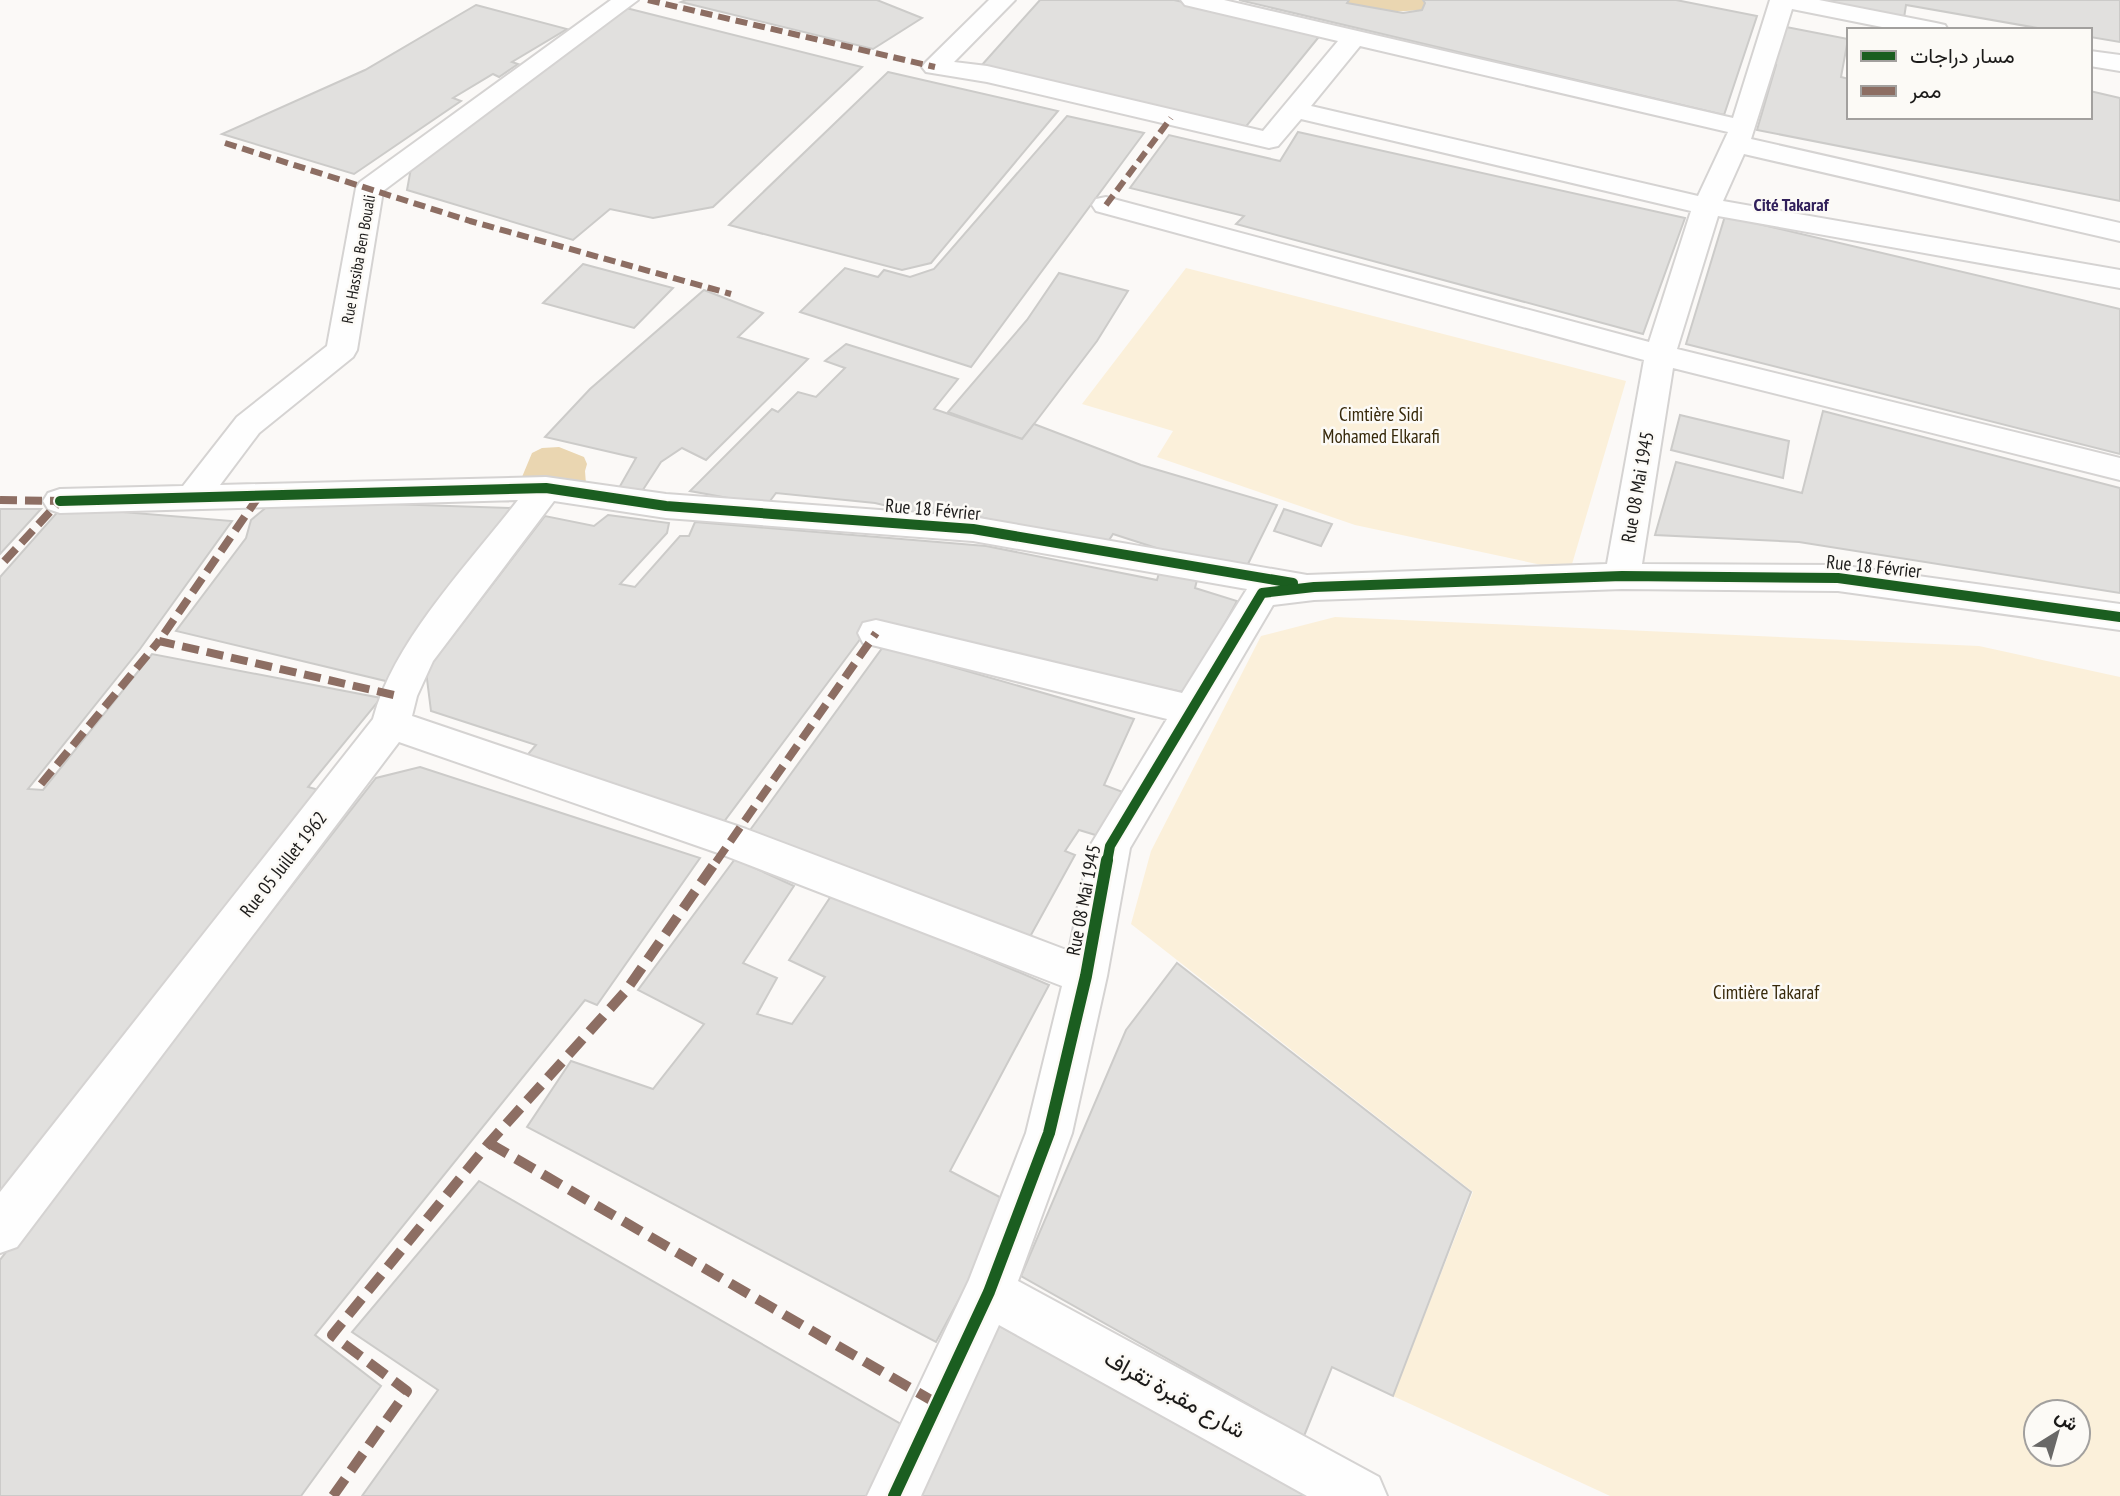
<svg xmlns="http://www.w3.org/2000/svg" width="2120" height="1496" font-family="'PT Sans Narrow',Vazirmatn,sans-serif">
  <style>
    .green { fill: #fbf0da; fill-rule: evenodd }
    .forest { fill: #ead6b1 }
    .building { fill: #e1e0de; stroke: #cccbc9; stroke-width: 2 }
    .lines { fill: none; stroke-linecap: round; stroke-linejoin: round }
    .minor-casing { stroke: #d5d3d2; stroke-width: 4 }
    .minor { fill: #fefefe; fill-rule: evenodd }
    .quiet-far2 { stroke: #8d6e63; stroke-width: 6; stroke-dasharray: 12 6; stroke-linecap: butt }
    .quiet-far1 { stroke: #8d6e63; stroke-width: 8; stroke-dasharray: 17 8; stroke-linecap: butt }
    .quiet { stroke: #8d6e63; stroke-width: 10; stroke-dasharray: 21 10; stroke-linecap: butt }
    .cycleway-far1-casing { stroke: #fcfaf6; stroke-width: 14 }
    .cycleway-casing { stroke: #fcfaf6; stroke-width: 17 }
    .cycleway-far1 { stroke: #1b5e20; stroke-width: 10 }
    .cycleway { stroke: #1b5e20; stroke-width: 12 }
    .labels { text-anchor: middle; stroke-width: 5; stroke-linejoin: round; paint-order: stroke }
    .far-street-label { font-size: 16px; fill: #1b1a19; stroke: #fcfaf6 }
    .far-neighbourhood-label { font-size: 18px; font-weight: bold; fill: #31205b; stroke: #fcfaf6 }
    .park-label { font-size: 19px; fill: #37290a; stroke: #fcfaf6 }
    .street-label { font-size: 19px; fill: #1b1a19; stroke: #fcfaf6 }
    .near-street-label { font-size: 23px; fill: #1b1a19; stroke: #fcfaf6 }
  </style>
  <rect width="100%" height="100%" fill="#fbf9f7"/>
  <g class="green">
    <path d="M 1186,268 L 1626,381 L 1570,571 L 1355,525 L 1157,457 L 1173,431 L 1082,404 Z"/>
    <path d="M 1335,617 L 1979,646 L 2120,677 L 2120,1496 L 1610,1496 L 1393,1396 L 1473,1192 L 1131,924 L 1151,851 L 1261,636 ZM 2036,1412 L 2078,1412 L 2078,1454 L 2036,1454 Z"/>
  </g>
  <g class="forest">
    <path d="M 1349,0 L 1423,0 L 1425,3 L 1422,10 L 1390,12 L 1347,3 Z"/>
    <path d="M 559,447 L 584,457 L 587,464 L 585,471 L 586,484 L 524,484 L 522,477 L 532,453 L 542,448 Z"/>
  </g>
  <g class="building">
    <path d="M 686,0 L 877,0 L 922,18 L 873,49 L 681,2 Z"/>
    <path d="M 1040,0 L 1174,0 L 1322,33 L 1244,129 L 981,66 Z"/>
    <path d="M 1239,0 L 1349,0 L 1347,3 L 1403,13 L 1422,10 L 1425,3 L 1423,0 L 1676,0 L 1757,16 L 1724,115 Z"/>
    <path d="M 1808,0 L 2120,0 L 2120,42 L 2090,37 L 2090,30 L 2049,30 L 1906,5 L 1904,18 Z"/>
    <path d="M 476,5 L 567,29 L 512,62 L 518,64 L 499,77 L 493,74 L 453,98 L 461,101 L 354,174 L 222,134 L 365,70 Z"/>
    <path d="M 626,8 L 862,67 L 713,207 L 653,218 L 610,209 L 573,240 L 407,190 L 411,168 Z"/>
    <path d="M 1781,26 L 1848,39 L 1841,77 L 1849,79 L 1849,117 L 2090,117 L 2090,91 L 2120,98 L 2120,201 L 1757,130 L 1776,65 L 1770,63 Z"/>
    <path d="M 888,72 L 1058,111 L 931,263 L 902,270 L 729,225 Z"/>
    <path d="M 1067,116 L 1144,133 L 971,367 L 800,312 L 845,268 L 878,277 L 884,270 L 910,277 L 934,269 Z"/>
    <path d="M 1298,132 L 1685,218 L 1643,334 L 1236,224 L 1244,216 L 1130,188 L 1169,135 L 1280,161 Z"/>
    <path d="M 1725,216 L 2120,309 L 2120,454 L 1686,344 Z"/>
    <path d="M 583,264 L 673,288 L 634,328 L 543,303 Z"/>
    <path d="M 1059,273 L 1128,291 L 1097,341 L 1034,424 L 1022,439 L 948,412 L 1027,320 Z"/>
    <path d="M 704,290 L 763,313 L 738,337 L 808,359 L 706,460 L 682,448 L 661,462 L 637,499 L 615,495 L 636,458 L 545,437 L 590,389 Z"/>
    <path d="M 846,344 L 958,379 L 934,409 L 1022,439 L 1034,424 L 1141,465 L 1277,505 L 1246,568 L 1178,555 L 1113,534 L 1104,548 L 968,514 L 963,524 L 875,503 L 776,493 L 767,505 L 690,491 L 772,409 L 778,412 L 798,392 L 816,397 L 845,368 L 825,361 Z"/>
    <path d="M 1823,411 L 2120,488 L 2120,593 L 1799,542 L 1655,535 L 1676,462 L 1802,493 Z"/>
    <path d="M 1680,415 L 1789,441 L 1783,478 L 1671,450 Z"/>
    <path d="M 298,501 L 513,508 L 390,682 L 176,631 L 246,538 L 251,520 L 269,505 Z"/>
    <path d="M 62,507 L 232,521 L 140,649 L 28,789 L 43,790 L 152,654 L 381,698 L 308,787 L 323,791 L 0,1205 L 0,577 Z"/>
    <path d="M 0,509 L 41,509 L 0,554 Z"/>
    <path d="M 1284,509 L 1332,524 L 1321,546 L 1274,531 Z"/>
    <path d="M 608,515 L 669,523 L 667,533 L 620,584 L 635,587 L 680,536 L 689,536 L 695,522 L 986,546 L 1157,580 L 1159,573 L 1197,580 L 1195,588 L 1237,601 L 1187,693 L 870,626 L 717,831 L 517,767 L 536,745 L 431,711 L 426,671 L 545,516 L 594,526 Z"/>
    <path d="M 883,647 L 1134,719 L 1104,785 L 1128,794 L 1102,837 L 1079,830 L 1065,851 L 1075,855 L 1026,944 L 745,837 Z"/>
    <path d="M 420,767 L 700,858 L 597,1005 L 585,1000 L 315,1335 L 381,1386 L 301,1496 L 0,1496 L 0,1260 L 376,778 Z"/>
    <path d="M 735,859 L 794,886 L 743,963 L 777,978 L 757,1014 L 792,1024 L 825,977 L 789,960 L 833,893 L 1049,985 L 950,1171 L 1011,1203 L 936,1342 L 527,1127 L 571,1061 L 653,1089 L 704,1024 L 638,990 Z"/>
    <path d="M 1177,963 L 1471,1192 L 1393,1396 L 1332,1367 L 1304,1436 L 1021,1276 L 1126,1030 Z"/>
    <path d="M 479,1181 L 906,1427 L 874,1496 L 362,1496 L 438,1390 L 352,1332 Z"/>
    <path d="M 994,1323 L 1306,1496 L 907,1496 Z"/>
  </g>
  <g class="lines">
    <defs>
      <g id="minor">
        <path d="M 611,0 L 638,0 L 383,191 L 357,350 L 353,357 L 259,433 L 220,485 L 546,477 L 666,494 L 973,517 L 1307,575 L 1607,564 L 1644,360 L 1096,211 L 1092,205 L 1096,199 L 1106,197 L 1649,342 L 1691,211 L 1301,119 L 1278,146 L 1269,148 L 987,82 L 926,72 L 922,67 L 926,62 L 989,0 L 1015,0 L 954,62 L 987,66 L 1263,131 L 1338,41 L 1185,5 L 1181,0 L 1224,0 L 1733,118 L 1770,0 L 1819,0 L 1936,23 L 1945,25 L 1948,30 L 1897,30 L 1792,9 L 1751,139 L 2120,223 L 2120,241 L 1744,154 L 1723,201 L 2120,270 L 2120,288 L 1718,216 L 1677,349 L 2120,458 L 2120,480 L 1673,368 L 1642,564 L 1838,565 L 2120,604 L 2120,630 L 1838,591 L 1622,589 L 1314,600 L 1273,605 L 1130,848 L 1107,976 L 1072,1133 L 1018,1281 L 1379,1477 L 1387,1496 L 1307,1496 L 999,1325 L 921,1496 L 867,1496 L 969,1280 L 1026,1133 L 1062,986 L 718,853 L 399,742 L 17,1247 L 0,1253 L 0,1192 L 373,719 C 394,640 468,565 518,500 L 60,513 L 48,509 L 43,501 L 48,493 L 60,489 L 183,486 L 237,417 L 327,346 L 356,188 L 360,182 ZM 1360,46 L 1728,132 L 1698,196 L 1311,106 ZM 554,501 L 666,518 L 973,541 L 1247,589 L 1182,693 L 876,620 L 863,623 L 858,633 L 863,643 L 876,646 L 1167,719 L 1090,846 L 1069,951 L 746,829 L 412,716 L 417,696 L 433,661 Z"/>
        <path d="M 2090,51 L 2120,55 L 2120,71 L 2090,66 Z"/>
      </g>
    </defs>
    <use href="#minor" class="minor-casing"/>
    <use href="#minor" class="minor"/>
    <g class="quiet-far2">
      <path d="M 648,0 L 935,67"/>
      <path d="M 225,143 L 470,221 L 731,294"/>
      <path d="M 1106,205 L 1171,118"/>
    </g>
    <g class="quiet-far1">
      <path d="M 259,496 L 159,641 L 398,696"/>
      <path d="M 0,500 L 60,501 L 0,566"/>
      <path d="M 41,784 L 159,641"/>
      <path d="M 716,862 L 876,633"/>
    </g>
    <g class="quiet">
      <path d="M 489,1143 L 936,1403"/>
      <path d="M 333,1496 L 407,1391 L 332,1335 L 489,1143 L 625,992 L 717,860"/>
    </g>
    <defs>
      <g id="cycleway-far1">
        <path d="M 60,501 L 546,488 L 666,506 L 973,529 L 1293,583"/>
        <path d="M 1107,862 L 1110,846 L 1262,593 L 1314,587 L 1622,576 L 1838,578 L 2120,617"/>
      </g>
      <path id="cycleway" d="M 894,1496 L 989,1292 L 1049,1133 L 1086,976 L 1107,860"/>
    </defs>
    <use href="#cycleway-far1" class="cycleway-far1-casing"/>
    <use href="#cycleway" class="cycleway-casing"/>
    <use href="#cycleway-far1" class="cycleway-far1"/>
    <use href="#cycleway" class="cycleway"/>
  </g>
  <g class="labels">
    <g class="far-street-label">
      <text transform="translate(358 259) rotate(-80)" y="6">Rue Hassiba Ben Bouali</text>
    </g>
    <g class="far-neighbourhood-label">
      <text x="1791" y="211">Cité Takaraf</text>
    </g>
    <g class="park-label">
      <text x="1381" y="421">Cimtière Sidi<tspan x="1381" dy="22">Mohamed Elkarafi</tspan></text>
      <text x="1766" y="999">Cimtière Takaraf</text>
    </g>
    <g class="street-label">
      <text transform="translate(1637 487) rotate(-80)" y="7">Rue 08 Mai 1945</text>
      <text transform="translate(933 509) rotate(5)" y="7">Rue 18 Février</text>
      <text transform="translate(1874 566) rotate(6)" y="7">Rue 18 Février</text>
      <text transform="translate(283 864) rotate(-52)" y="7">Rue 05 Juillet 1962</text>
      <text transform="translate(1083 900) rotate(-79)" y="7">Rue 08 Mai 1945</text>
    </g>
    <g class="near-street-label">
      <text transform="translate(1175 1394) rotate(29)" y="8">شارع مقبرة تقراف</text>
    </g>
  </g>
  <rect x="1847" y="28" width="245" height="91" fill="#fcfaf6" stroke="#a2a09e" stroke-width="2"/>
  <rect x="1861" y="51" width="35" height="10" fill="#1b5e20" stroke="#a2a09e" stroke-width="2"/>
  <text x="1910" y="63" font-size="21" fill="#1b1a19">مسار دراجات</text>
  <rect x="1861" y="86" width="35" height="10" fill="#8d6e63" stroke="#a2a09e" stroke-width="2"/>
  <text x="1910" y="98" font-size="21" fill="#1b1a19">ممر</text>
  <g transform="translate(2057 1433) rotate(37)"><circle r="33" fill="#fcfaf6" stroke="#a2a09e" stroke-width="2"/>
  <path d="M0-5L12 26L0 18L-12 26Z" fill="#696867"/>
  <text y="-10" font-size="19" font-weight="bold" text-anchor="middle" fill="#1b1a19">ش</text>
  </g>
</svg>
